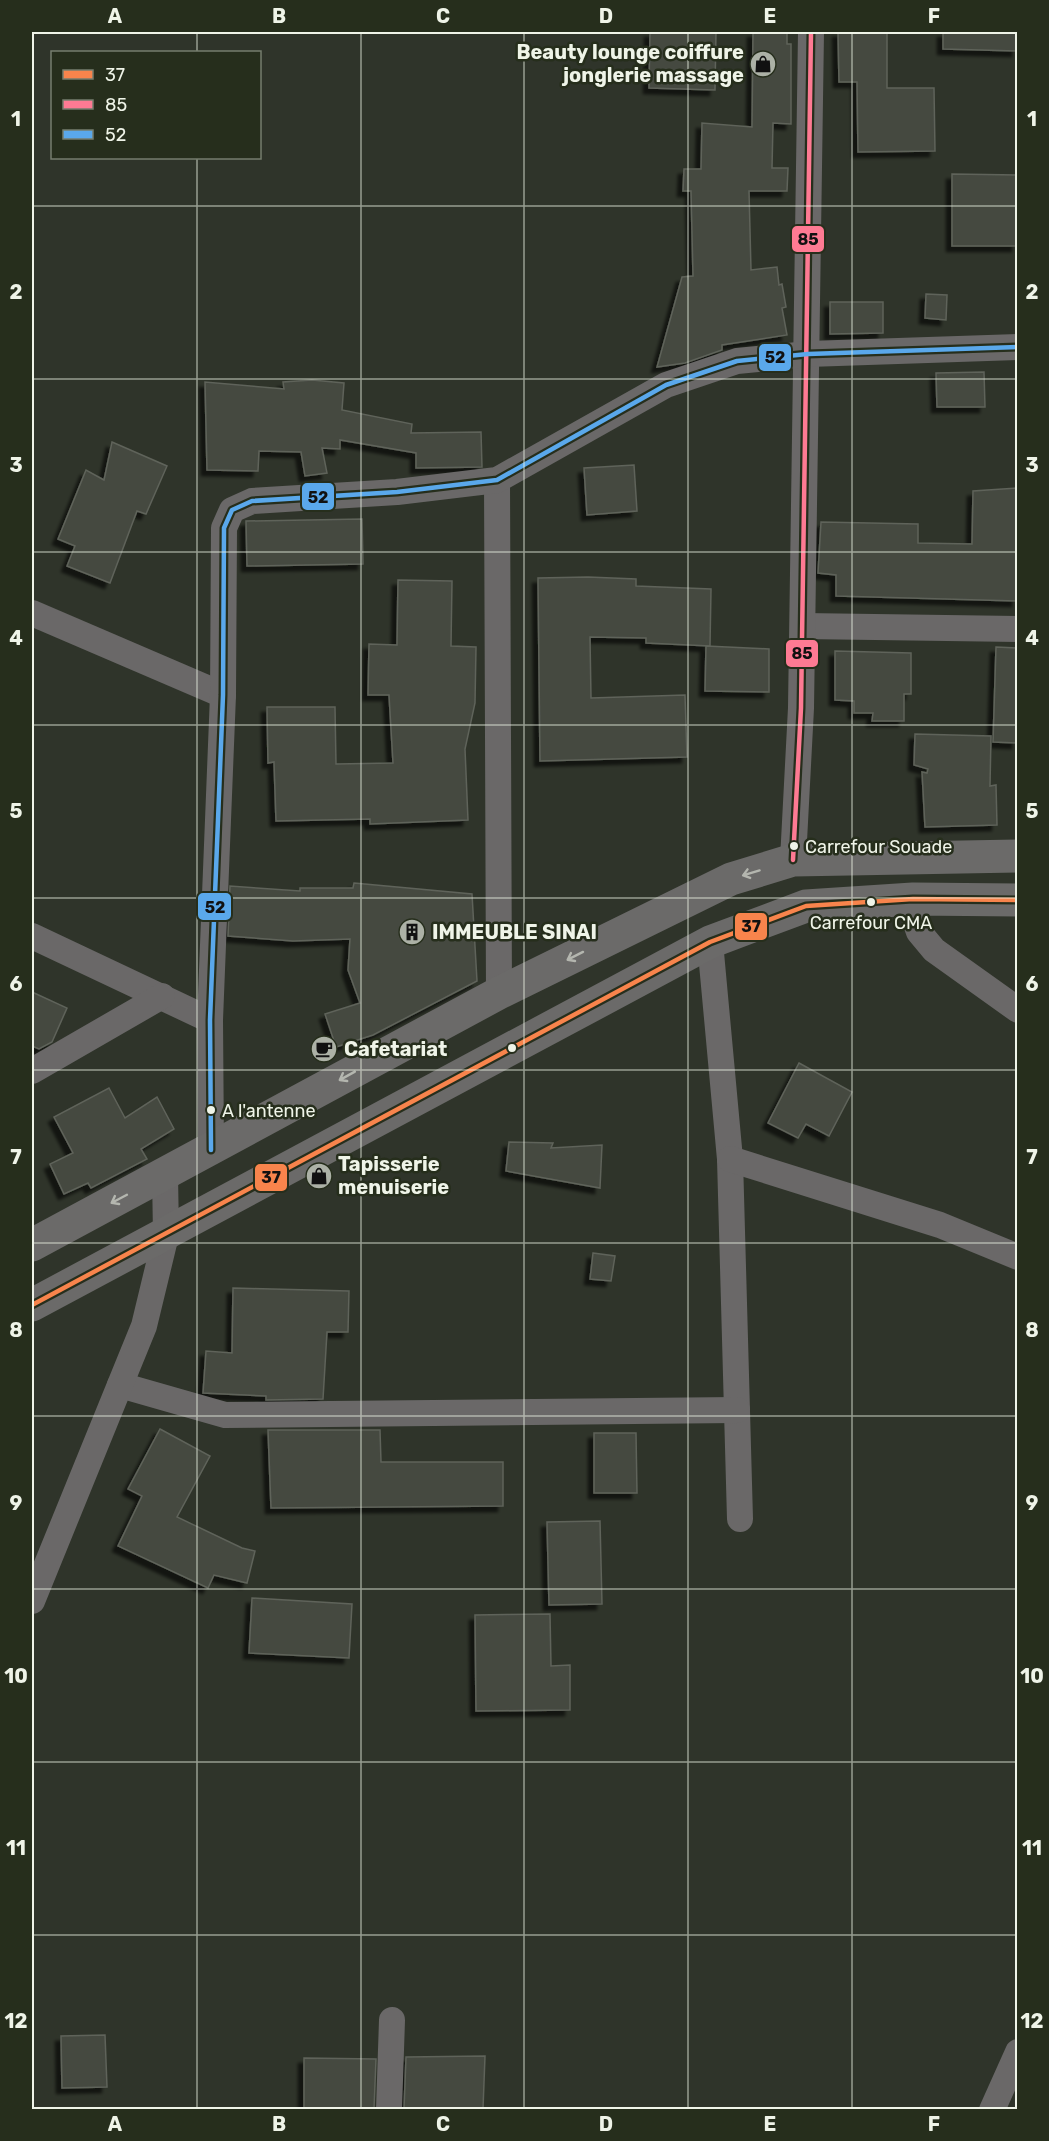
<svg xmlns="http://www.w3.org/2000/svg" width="1049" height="2141" font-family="Rubik,sans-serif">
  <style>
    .building { fill: #454941; stroke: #5f635a; stroke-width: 1.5; filter: url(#shadow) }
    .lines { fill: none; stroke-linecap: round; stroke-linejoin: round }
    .minor { stroke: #6a6868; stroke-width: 26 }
    .secondary { stroke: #6b6a69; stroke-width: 33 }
    .bus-1-casing { stroke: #262e1c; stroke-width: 9 }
    .bus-2-casing { stroke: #262e1c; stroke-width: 9 }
    .bus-3-casing { stroke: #262e1c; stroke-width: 9 }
    .bus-1 { stroke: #f8844c; stroke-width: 4.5 }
    .bus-2 { stroke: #fe7a93; stroke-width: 4.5 }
    .bus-3 { stroke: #5aa8eb; stroke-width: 4.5 }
    .oneway { stroke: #b4b6af }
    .grid { fill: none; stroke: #eff4e8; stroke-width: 1.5; stroke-opacity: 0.55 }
    .bus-dot { fill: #eff4e8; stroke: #262e1c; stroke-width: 2 }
    .labels { text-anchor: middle; stroke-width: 5; stroke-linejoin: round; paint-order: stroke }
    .bus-label { font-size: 18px; fill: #eff4e8; stroke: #262e1c; text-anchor: start }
    .poi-label { font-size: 20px; font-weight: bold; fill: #eff4e8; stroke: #262e1c; text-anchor: start }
    .line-badge { stroke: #262e1c; stroke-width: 2 }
    .pale-badge-label { font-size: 16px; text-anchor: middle; font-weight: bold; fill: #111 }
    .neatline { fill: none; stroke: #eff4e8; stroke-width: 2 }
    .grid-label { font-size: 20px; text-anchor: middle; font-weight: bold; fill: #eff4e8 }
  </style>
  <defs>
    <filter id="shadow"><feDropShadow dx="-5.5" dy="5.5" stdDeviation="1.5" flood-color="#0009"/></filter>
  </defs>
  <rect width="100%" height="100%" fill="#2f342a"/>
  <g class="building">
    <path d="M 650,32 L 716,32 L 715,90 L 649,88 Z"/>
    <path d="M 753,32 L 787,32 L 787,44 L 791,44 L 791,124 L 773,123 L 772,168 L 788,168 L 787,191 L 749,191 L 751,270 L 777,267 L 779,285 L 782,284 L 786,307 L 782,308 L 787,335 L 722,345 L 722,350 L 685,363 L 657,367 L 682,277 L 693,276 L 691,191 L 683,191 L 684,169 L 701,169 L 702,123 L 752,127 Z"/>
    <path d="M 838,32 L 887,32 L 887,88 L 934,88 L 935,151 L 858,152 L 857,82 L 839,82 Z"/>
    <path d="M 943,32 L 1017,32 L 1017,51 L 943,49 Z"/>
    <path d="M 952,174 L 1017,175 L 1017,246 L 952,246 Z"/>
    <path d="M 926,294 L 947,295 L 946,320 L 925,318 Z"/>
    <path d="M 830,302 L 883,302 L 883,333 L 830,334 Z"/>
    <path d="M 984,372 L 985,407 L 937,407 L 936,373 Z"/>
    <path d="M 312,380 L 344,383 L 342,410 L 412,424 L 411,433 L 481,432 L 482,467 L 416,468 L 416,453 L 340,440 L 340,449 L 322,448 L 327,473 L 305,476 L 301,452 L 259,451 L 258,471 L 207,470 L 205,382 L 284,389 L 283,382 Z"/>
    <path d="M 112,442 L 167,466 L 146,514 L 137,511 L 110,583 L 67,566 L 75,546 L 58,539 L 86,470 L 104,480 Z"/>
    <path d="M 634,465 L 637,511 L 587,515 L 584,468 Z"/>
    <path d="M 1017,488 L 1017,601 L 836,596 L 836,575 L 818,573 L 821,522 L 918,524 L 918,543 L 972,544 L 973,491 Z"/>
    <path d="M 362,519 L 363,564 L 247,566 L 246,521 Z"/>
    <path d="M 588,577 L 636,579 L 636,586 L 711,589 L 710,646 L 646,643 L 646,638 L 590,637 L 591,698 L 685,695 L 687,757 L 540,761 L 538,578 Z"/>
    <path d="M 398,580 L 452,581 L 451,646 L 476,647 L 475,703 L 465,749 L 468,820 L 370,824 L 370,819 L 276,821 L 274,762 L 268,763 L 267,707 L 335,707 L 336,764 L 393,763 L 389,695 L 368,695 L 369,644 L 397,645 Z"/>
    <path d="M 706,646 L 769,649 L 769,692 L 705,691 Z"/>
    <path d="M 996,647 L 1017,648 L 1017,743 L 993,742 Z"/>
    <path d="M 835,651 L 911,653 L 911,694 L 904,694 L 904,721 L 872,721 L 873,713 L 854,713 L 854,701 L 835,700 Z"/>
    <path d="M 915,734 L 991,736 L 990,786 L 996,785 L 997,825 L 925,827 L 922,772 L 927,773 L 928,769 L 914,765 Z"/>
    <path d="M 354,883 L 472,894 L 477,981 L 373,1035 L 336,1047 L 325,1014 L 360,1003 L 348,970 L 350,939 L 293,941 L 228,936 L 230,886 L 300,891 L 300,888 L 353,888 Z"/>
    <path d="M 32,992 L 67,1008 L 52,1042 L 39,1049 L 32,1046 Z"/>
    <path d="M 799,1063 L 852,1092 L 829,1136 L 806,1124 L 798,1138 L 768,1123 Z"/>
    <path d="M 109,1088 L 125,1118 L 157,1097 L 174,1129 L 141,1149 L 147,1159 L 91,1188 L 88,1183 L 64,1194 L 50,1164 L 73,1153 L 54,1117 Z"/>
    <path d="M 509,1142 L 553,1143 L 551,1148 L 602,1145 L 600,1188 L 506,1171 Z"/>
    <path d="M 593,1253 L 615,1256 L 611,1281 L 590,1279 Z"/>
    <path d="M 233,1288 L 349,1291 L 348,1332 L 327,1332 L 323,1399 L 266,1400 L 266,1396 L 203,1393 L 206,1351 L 232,1353 Z"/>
    <path d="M 160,1429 L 210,1456 L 177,1517 L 242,1548 L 255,1551 L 247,1583 L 214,1575 L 208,1588 L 118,1546 L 142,1496 L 128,1489 Z"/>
    <path d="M 268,1430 L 380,1430 L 381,1462 L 503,1462 L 503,1506 L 271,1508 Z"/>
    <path d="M 594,1433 L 636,1433 L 637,1493 L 594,1493 Z"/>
    <path d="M 600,1521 L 602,1604 L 549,1605 L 547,1522 Z"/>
    <path d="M 252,1598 L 352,1604 L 349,1658 L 249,1653 Z"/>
    <path d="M 550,1614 L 551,1666 L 570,1665 L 570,1710 L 476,1711 L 475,1615 Z"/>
    <path d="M 105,2035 L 107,2087 L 62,2088 L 61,2036 Z"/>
    <path d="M 485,2056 L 483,2109 L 404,2109 L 406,2057 Z"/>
    <path d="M 304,2058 L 376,2059 L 374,2109 L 304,2109 Z"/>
  </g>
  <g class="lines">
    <g class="minor">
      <path d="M 497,480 L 499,993"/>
      <path d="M 32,613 L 223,695"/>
      <path d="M 803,626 L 1018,629"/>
      <path d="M 793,860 L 801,708 L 811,32"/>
      <path d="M 913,899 L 909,903 L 919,932 L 934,950 L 1018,1010"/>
      <path d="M 32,936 L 210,1020"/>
      <path d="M 710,942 L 730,1159 L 740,1519"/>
      <path d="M 32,1071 L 162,996"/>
      <path d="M 211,1150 L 210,1020 L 223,695 L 224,528 L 232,510 L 252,501 L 397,492 L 497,480 L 666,385 L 737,361 L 808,354 L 1018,347"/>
      <path d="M 730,1159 L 940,1225 L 1018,1257"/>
      <path d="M 120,1385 L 225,1415 L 737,1410"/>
      <path d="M 32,1601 L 144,1326 L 166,1235 L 165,1174"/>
      <path d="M 389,2110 L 392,2020"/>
      <path d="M 992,2110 L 1018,2052"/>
    </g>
    <g class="secondary">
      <path d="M 32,1245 L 499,993 L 731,879 L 793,860 L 1018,856"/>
      <path d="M 32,1305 L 710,942 L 806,906 L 913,899 L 1018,900"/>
    </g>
    <defs>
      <path id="bus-1" d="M 32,1305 L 710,942 L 806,906 L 913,899 L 1018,900"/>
      <path id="bus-2" d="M 793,860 L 801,708 L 811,32"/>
      <path id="bus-3" d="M 211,1150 L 210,1020 L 223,695 L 224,528 L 232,510 L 252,501 L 397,492 L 497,480 L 666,385 L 737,361 L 808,354 L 1018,347"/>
    </defs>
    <use href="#bus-1" class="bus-1-casing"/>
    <use href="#bus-2" class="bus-2-casing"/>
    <use href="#bus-3" class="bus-3-casing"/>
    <use href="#bus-1" class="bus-1"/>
    <use href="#bus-2" class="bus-2"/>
    <use href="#bus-3" class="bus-3"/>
  </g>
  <defs><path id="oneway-shaft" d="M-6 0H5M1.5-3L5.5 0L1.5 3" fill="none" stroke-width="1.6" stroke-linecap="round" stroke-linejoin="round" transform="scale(1.5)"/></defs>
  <g class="oneway">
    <use href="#oneway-shaft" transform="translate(751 873) rotate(163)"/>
    <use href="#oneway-shaft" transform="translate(575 956) rotate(153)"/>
    <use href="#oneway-shaft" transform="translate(347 1076) rotate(151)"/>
    <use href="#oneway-shaft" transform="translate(119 1199) rotate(152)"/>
  </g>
  <path class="grid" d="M 197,32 L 197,52M 361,32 L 361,2110M 524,32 L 524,2110M 688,32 L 688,2110M 852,32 L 852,2110M 197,158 L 197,2110M 32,206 L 1018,206M 32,379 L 1018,379M 32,552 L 1018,552M 32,725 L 1018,725M 32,898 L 1018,898M 32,1070 L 1018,1070M 32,1243 L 1018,1243M 32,1416 L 1018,1416M 32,1589 L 1018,1589M 32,1762 L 1018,1762M 32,1935 L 1018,1935"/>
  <defs>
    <symbol id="shop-disc" viewBox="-11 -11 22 22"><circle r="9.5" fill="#acb1a6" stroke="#262e1c"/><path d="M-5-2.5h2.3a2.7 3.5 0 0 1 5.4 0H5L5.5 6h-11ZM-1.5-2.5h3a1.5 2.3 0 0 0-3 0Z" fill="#111"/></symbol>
    <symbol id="building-disc" viewBox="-11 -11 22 22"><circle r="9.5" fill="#acb1a6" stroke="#262e1c"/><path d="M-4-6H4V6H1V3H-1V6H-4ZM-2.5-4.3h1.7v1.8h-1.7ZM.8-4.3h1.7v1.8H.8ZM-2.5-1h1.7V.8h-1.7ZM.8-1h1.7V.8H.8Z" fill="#111"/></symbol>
    <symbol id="cafe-disc" viewBox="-11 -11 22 22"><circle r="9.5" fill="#acb1a6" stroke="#262e1c"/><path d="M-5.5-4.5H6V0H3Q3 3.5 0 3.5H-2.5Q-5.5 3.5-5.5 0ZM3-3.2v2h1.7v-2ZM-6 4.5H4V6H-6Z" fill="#111"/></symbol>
  </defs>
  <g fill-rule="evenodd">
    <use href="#shop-disc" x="748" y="49" width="30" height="30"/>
    <use href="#building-disc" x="397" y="917" width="30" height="30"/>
    <use href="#cafe-disc" x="309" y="1034" width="30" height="30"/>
    <use href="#shop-disc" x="304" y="1161" width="30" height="30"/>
  </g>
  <g class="bus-dot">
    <circle cx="794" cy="846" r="5"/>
    <circle cx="871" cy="902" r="5"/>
    <circle cx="512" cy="1048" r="5"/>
    <circle cx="211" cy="1110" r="5"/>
  </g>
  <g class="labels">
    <g class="bus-label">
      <text x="805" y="853">Carrefour Souade</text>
      <text x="871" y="929" text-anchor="middle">Carrefour CMA</text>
      <text x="222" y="1117">A l'antenne</text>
    </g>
    <g class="poi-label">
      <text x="744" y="59" text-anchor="end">Beauty lounge coiffure<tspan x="744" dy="23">jonglerie massage</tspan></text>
      <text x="432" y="939">IMMEUBLE SINAI</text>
      <text x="344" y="1056">Cafetariat</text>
      <text x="338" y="1171">Tapisserie<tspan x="338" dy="23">menuiserie</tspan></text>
    </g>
  </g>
  <g class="line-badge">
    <rect x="791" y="225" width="34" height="28" rx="6" fill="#fe7a93"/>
    <rect x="758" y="343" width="34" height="29" rx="6" fill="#5aa8eb"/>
    <rect x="301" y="482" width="34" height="29" rx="6" fill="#5aa8eb"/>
    <rect x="785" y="639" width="34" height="29" rx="6" fill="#fe7a93"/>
    <rect x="197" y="892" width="35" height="29" rx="6" fill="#5aa8eb"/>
    <rect x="734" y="912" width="34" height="29" rx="6" fill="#f8844c"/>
    <rect x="254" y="1163" width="34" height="29" rx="6" fill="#f8844c"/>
  </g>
  <g class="pale-badge-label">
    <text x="808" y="245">85</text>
    <text x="775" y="363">52</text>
    <text x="318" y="503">52</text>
    <text x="802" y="659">85</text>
    <text x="215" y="913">52</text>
    <text x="751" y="932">37</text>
    <text x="271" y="1183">37</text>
  </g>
  <rect width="1049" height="2141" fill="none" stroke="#262e1c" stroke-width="66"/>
  <rect x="51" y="51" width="210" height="108" fill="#262e1c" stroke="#767d6e" stroke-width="1.5"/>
  <rect x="63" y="70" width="30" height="9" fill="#f8844c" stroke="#767d6e" stroke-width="1.5"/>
  <text x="105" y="81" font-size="18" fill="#eff4e8">37</text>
  <rect x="63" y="100" width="30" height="9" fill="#fe7a93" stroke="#767d6e" stroke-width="1.5"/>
  <text x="105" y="111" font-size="18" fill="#eff4e8">85</text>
  <rect x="63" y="130" width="30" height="9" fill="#5aa8eb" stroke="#767d6e" stroke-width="1.5"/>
  <text x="105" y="141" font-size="18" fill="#eff4e8">52</text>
  <rect x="33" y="33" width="983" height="2075" class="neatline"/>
  <g class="grid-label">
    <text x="115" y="23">A</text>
    <text x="279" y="23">B</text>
    <text x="443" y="23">C</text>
    <text x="606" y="23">D</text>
    <text x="770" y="23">E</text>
    <text x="934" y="23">F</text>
    <text x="16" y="126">1</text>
    <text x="1032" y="126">1</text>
    <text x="16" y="299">2</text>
    <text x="1032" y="299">2</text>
    <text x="16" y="472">3</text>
    <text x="1032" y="472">3</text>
    <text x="16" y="645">4</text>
    <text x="1032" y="645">4</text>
    <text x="16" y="818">5</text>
    <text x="1032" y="818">5</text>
    <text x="16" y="991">6</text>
    <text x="1032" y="991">6</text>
    <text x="16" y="1164">7</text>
    <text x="1032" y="1164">7</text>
    <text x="16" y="1337">8</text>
    <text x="1032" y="1337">8</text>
    <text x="16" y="1510">9</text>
    <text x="1032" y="1510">9</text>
    <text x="16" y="1683">10</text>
    <text x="1032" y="1683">10</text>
    <text x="16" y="1855">11</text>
    <text x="1032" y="1855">11</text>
    <text x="16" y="2028">12</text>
    <text x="1032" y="2028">12</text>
    <text x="115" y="2131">A</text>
    <text x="279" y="2131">B</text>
    <text x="443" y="2131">C</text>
    <text x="606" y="2131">D</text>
    <text x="770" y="2131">E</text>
    <text x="934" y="2131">F</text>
  </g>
</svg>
